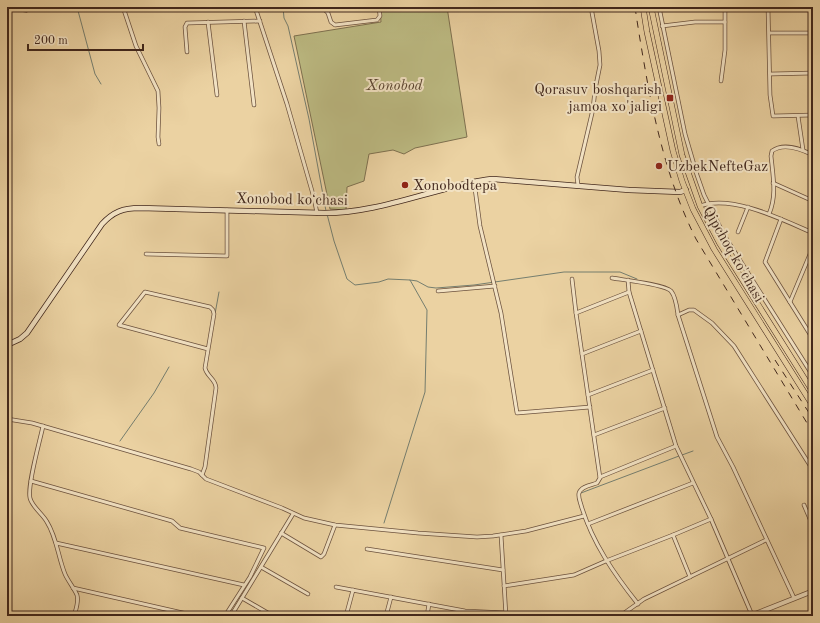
<svg xmlns="http://www.w3.org/2000/svg" width="820" height="623" font-family="'Old Standard TT',serif">
  <style>
    .green { fill: #bcba82; stroke: #7e704f }
    .lines { fill: none; stroke-linecap: round; stroke-linejoin: round }
    .stream { stroke: #757e6f; stroke-width: 1 }
    .minor-casing { stroke: #6c523e; stroke-width: 4.5 }
    .tertiary-casing { stroke: #6c523e; stroke-width: 5.5 }
    .secondary-casing { stroke: #41271c; stroke-width: 6 }
    .primary-casing { stroke: #41271c; stroke-width: 6 }
    .minor { stroke: #f2e2c3; stroke-width: 3 }
    .tertiary { stroke: #f2e2c3; stroke-width: 4 }
    .secondary { stroke: #f2e2c3; stroke-width: 4.5 }
    .primary { stroke: #ebd2a2; stroke-width: 5 }
    .rail { stroke: #41271c; stroke-width: 1; stroke-dasharray: 7 7; stroke-linecap: butt }
    .poi-dot { fill: #8f2418; stroke: #f2e2c3; stroke-width: 1.5 }
    .labels { text-anchor: middle; stroke-width: 4; stroke-linejoin: round; paint-order: stroke }
    .park-label { font-size: 15px; font-style: italic; fill: #5a4430; stroke: #f2e2c3 }
    .poi-label { font-size: 15px; fill: #41271c; stroke: #f2e2c3; text-anchor: start }
    .street-label { font-size: 15px; fill: #41271c; stroke: #f2e2c3 }
  </style>
  <rect width="100%" height="100%" fill="#ebd2a2"/>
  <filter id="stains"><feTurbulence type="fractalNoise" baseFrequency=".005" numOctaves="4"/><feColorMatrix values="0 0 0 0 .2 0 0 0 0 .09 0 0 0 0 .02 0 0 0 .5 -.17"/></filter>
  <radialGradient id="worn" r=".72"><stop offset=".6" stop-color="#630" stop-opacity="0"/><stop offset="1" stop-color="#630" stop-opacity=".3"/></radialGradient>
  <path class="green" d="M 380,7 L 447,7 L 467,137 L 415,148 L 404,154 L 393,150 L 369,154 L 364,181 L 347,187 L 346,210 L 330,209 L 294,36 L 381,22 Z"/>
  <g class="lines">
    <g class="stream">
      <path d="M 77,7 L 95,74 L 101,84"/>
      <path d="M 283,7 L 284,18 L 288,26 L 309,119 L 326,211"/>
      <path d="M 327,214 L 334,241 L 347,279 L 355,285 L 379,282 L 388,279 L 410,280 L 427,310 L 425,392 L 384,523"/>
      <path d="M 410,280 L 417,281 L 428,287 L 436,288 L 474,285 L 564,272 L 620,272 L 637,279"/>
      <path d="M 215,314 L 219,292"/>
      <path d="M 120,441 L 154,393 L 169,367"/>
      <path d="M 682,455 L 693,451"/>
      <path d="M 581,493 L 679,456"/>
    </g>
    <defs>
      <g id="minor">
        <path d="M 123,7 L 136,46 L 158,91 L 159,108 L 158,137 L 159,144"/>
        <path d="M 255,7 L 287,104 L 314,198 L 317,213"/>
        <path d="M 322,7 L 328,13 L 331,22 L 335,25 L 377,20 L 380,16 L 379,7"/>
        <path d="M 659,7 L 685,134 L 697,175 L 704,195 L 724,235 L 813,376"/>
        <path d="M 768,7 L 770,95 L 773,116 L 813,115"/>
        <path d="M 244,21 L 254,105"/>
        <path d="M 208,22 L 217,95"/>
        <path d="M 662,26 L 695,22 L 725,22"/>
        <path d="M 770,33 L 813,33"/>
        <path d="M 187,52 L 185,27 L 187,23 L 188,23 L 260,21"/>
        <path d="M 771,74 L 813,73"/>
        <path d="M 721,81 L 725,50 L 725,7"/>
        <path d="M 798,116 L 803,150"/>
        <path d="M 474,181 L 480,226 L 501,313 L 517,413 L 590,407"/>
        <path d="M 773,183 L 813,201"/>
        <path d="M 578,185 L 577,177 L 593,109 L 595,90 L 600,65 L 599,51 L 591,7"/>
        <path d="M 700,206 C 732,194 783,220 813,233"/>
        <path d="M 769,214 C 777,196 773,176 771,156 L 772,151 C 784,142 801,149 813,155"/>
        <path d="M 781,219 L 765,262 L 813,339"/>
        <path d="M 738,232 L 748,207"/>
        <path d="M 146,254 L 227,256 L 227,210"/>
        <path d="M 612,278 C 623,280 664,284 671,291 C 676,297 677,308 678,315 L 717,437 L 733,467 L 794,598"/>
        <path d="M 572,279 L 576,313"/>
        <path d="M 628,280 L 629,292 L 676,446 L 711,519 L 752,615"/>
        <path d="M 438,291 L 495,286"/>
        <path d="M 629,292 L 576,313 L 600,478 L 597,483 C 592,485 581,486 579,493 C 578,497 580,501 581,505 C 592,542 614,574 638,604"/>
        <path d="M 790,302 L 813,247"/>
        <path d="M 678,315 L 689,310 L 694,310 L 712,323 L 734,346 L 813,470"/>
        <path d="M 582,354 L 641,331"/>
        <path d="M 588,395 L 653,370"/>
        <path d="M 7,419 L 32,423 L 191,469 L 199,472 L 206,479 L 282,508 L 304,518 L 335,525 L 418,533 L 477,537 L 493,536 L 526,531 L 584,516"/>
        <path d="M 43,426 C 40,441 27,485 30,498 C 32,507 43,514 47,522 C 57,538 58,557 65,574 C 68,581 74,588 77,595 C 79,602 76,609 74,616"/>
        <path d="M 594,435 L 665,408"/>
        <path d="M 202,475 L 205,467 L 216,388 C 216,379 207,377 205,368 L 214,314 L 213,310 L 210,307 L 145,292 L 119,325 L 208,349"/>
        <path d="M 600,477 L 676,446"/>
        <path d="M 31,481 L 172,521 L 180,528 L 264,548 L 250,577 L 225,616"/>
        <path d="M 804,505 L 813,526"/>
        <path d="M 588,524 L 693,483"/>
        <path d="M 281,533 L 321,557 L 324,554 L 335,525"/>
        <path d="M 501,535 L 506,616"/>
        <path d="M 673,535 L 690,577"/>
        <path d="M 56,543 L 244,585"/>
        <path d="M 367,549 L 503,570"/>
        <path d="M 261,567 L 308,594"/>
        <path d="M 504,586 L 574,575 L 606,561 L 673,535 L 711,519"/>
        <path d="M 336,587 L 465,611 L 506,613"/>
        <path d="M 73,588 L 196,616"/>
        <path d="M 242,598 L 273,616"/>
        <path d="M 231,616 L 293,514"/>
        <path d="M 346,616 L 353,590"/>
        <path d="M 386,616 L 391,597"/>
        <path d="M 427,616 L 429,604"/>
        <path d="M 620,616 L 644,599 L 766,540"/>
      </g>
      <path id="tertiary" d="M 750,616 L 813,591"/>
      <path id="secondary" d="M 7,345 L 20,339 L 27,333 L 102,224 C 113,212 123,208 140,208 L 325,213 C 366,213 406,199 445,189 C 461,185 477,180 493,179 L 629,190 L 680,192 L 686,190"/>
      <g id="primary">
        <path d="M 643,7 L 647,32 L 673,151 L 682,181 L 693,209 L 714,249 L 813,406"/>
        <path d="M 651,7 L 682,155 L 700,206 L 720,244 L 813,392"/>
      </g>
    </defs>
    <use href="#minor" class="minor-casing"/>
    <use href="#tertiary" class="tertiary-casing"/>
    <use href="#secondary" class="secondary-casing"/>
    <use href="#primary" class="primary-casing"/>
    <use href="#minor" class="minor"/>
    <use href="#tertiary" class="tertiary"/>
    <use href="#secondary" class="secondary"/>
    <use href="#primary" class="primary"/>
    <g class="rail">
      <path d="M 7,7 L 19,11 L 34,13"/>
      <path d="M 635,7 C 639,35 644,63 649,91 C 660,144 672,191 696,239 L 813,433"/>
      <path d="M 775,360 L 813,419"/>
    </g>
  </g>
  <g class="poi-dot">
    <rect x="666" y="94" width="8" height="8" rx="2"/>
    <circle cx="659" cy="166" r="4"/>
    <circle cx="405" cy="185" r="4"/>
  </g>
  <g class="labels">
    <g class="park-label">
      <text x="394" y="90">Xonobod</text>
    </g>
    <g class="poi-label">
      <text x="662" y="94" text-anchor="end">Qorasuv boshqarish<tspan x="662" dy="17">jamoa xo'jaligi</tspan></text>
      <text x="667" y="171">UzbekNefteGaz</text>
      <text x="413" y="190">Xonobodtepa</text>
    </g>
    <g class="street-label">
      <text transform="translate(292 199) rotate(1)" y="5">Xonobod koʻchasi</text>
      <text transform="translate(734 254) rotate(60)" y="5">Qipchoq ko'chasi</text>
    </g>
  </g>
  <rect width="820" height="623" fill="none" stroke="#ebd2a2" stroke-width="24"/>
  <rect x="8" y="8" width="804" height="607" fill="none" stroke="#41271c" stroke-width="2"/>
  <rect x="12" y="12" width="796" height="599" fill="none" stroke="#41271c"/>
  <path d="M28 44v6h115v-6" fill="none" stroke="#41271c" stroke-width="2"/>
  <text x="34" y="44" font-size="12" fill="#41271c" stroke="#f2e2c3" stroke-width="3" paint-order="stroke">200 m</text>
  <rect width="100%" height="100%" filter="url(#stains)"/>
  <rect width="100%" height="100%" fill="url(#worn)"/>
</svg>
